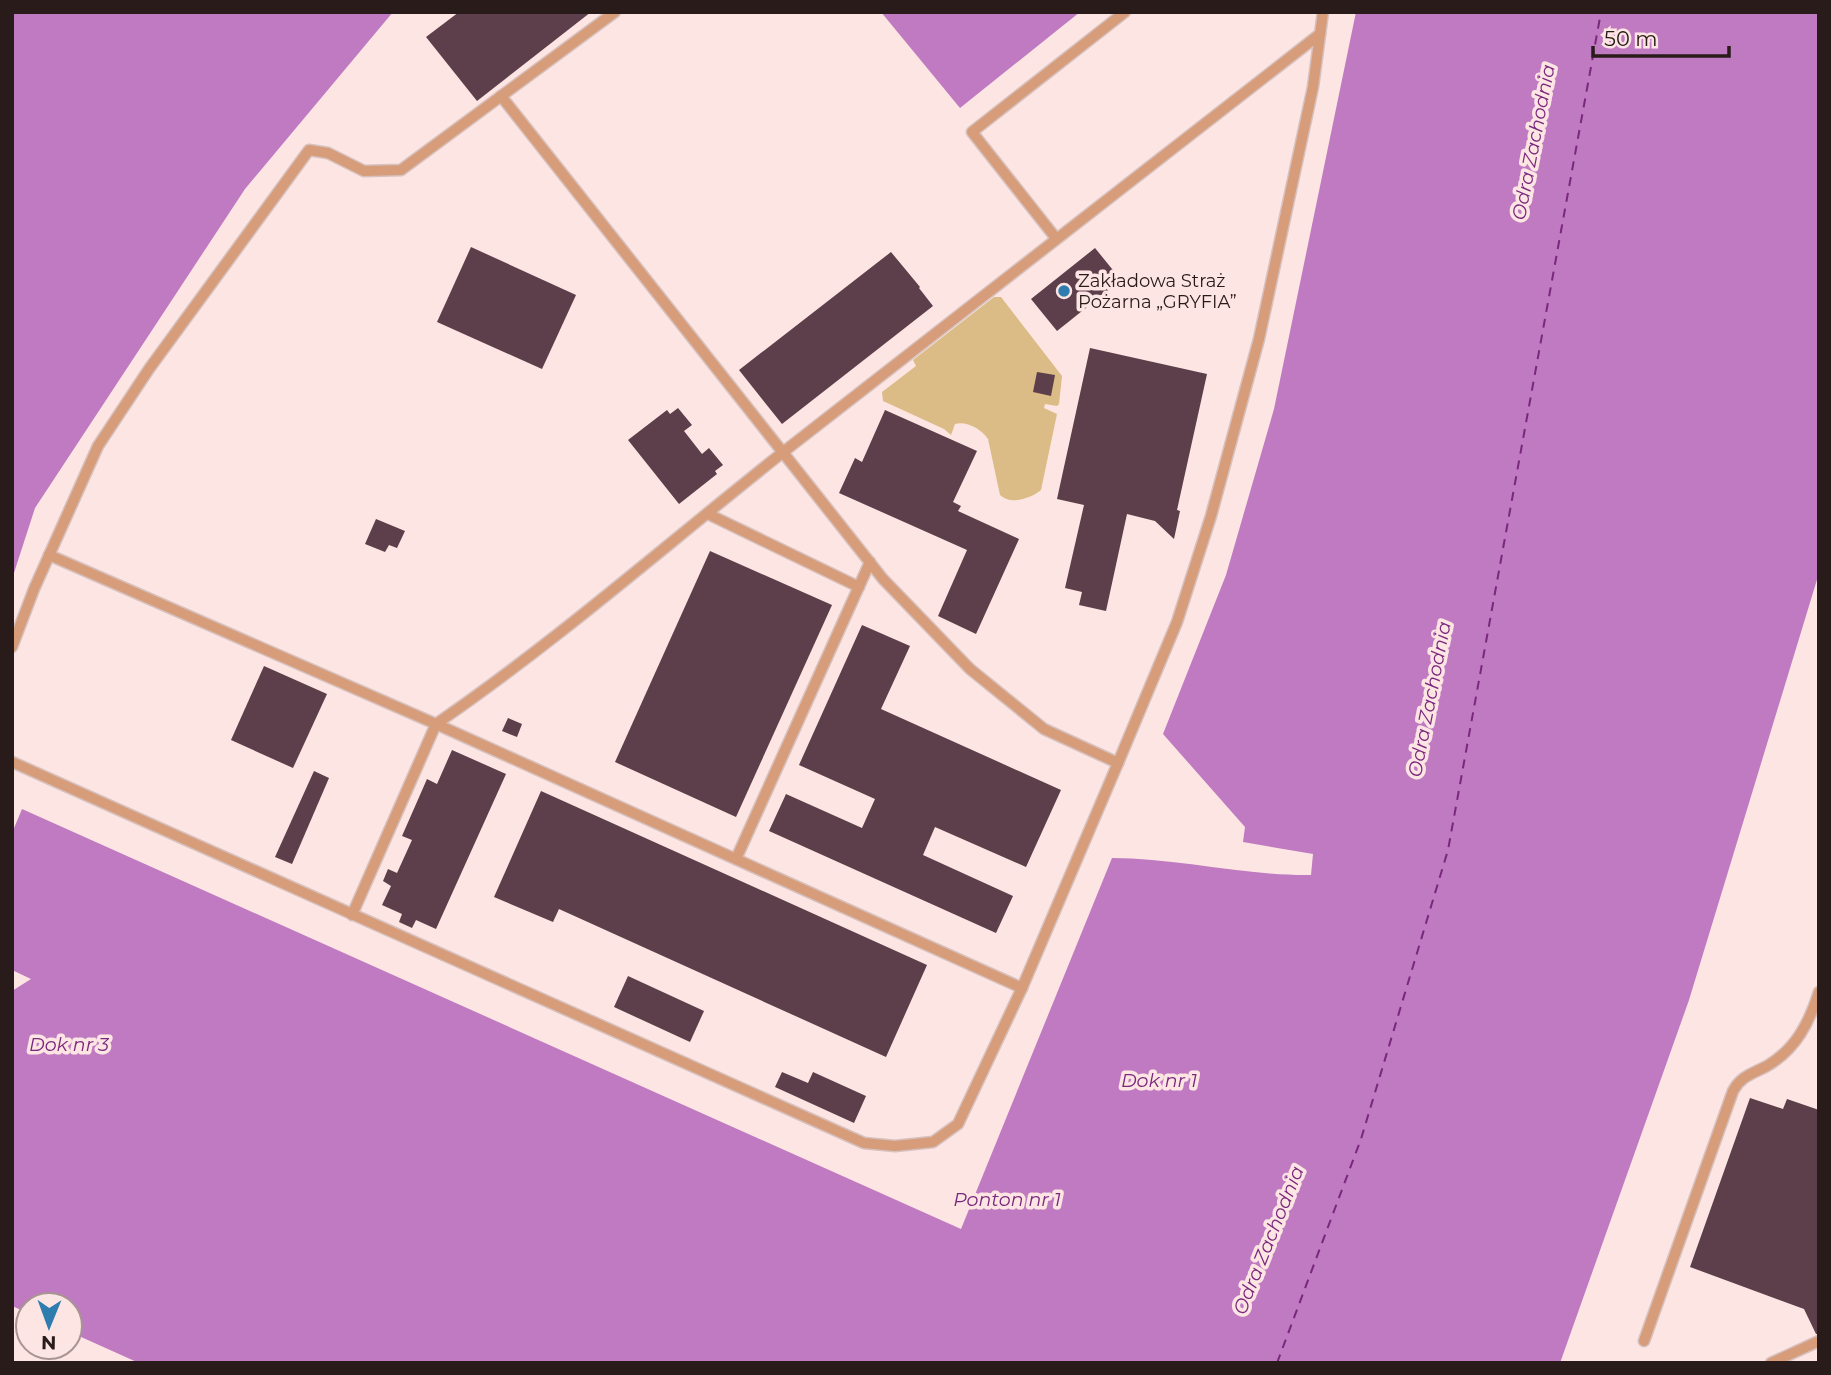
<svg xmlns="http://www.w3.org/2000/svg" width="1831" height="1375" font-family="Montserrat,sans-serif">
  <style>
    .green { fill: #dbbc87 }
    .water { fill: #bf7ac1 }
    .lines { fill: none; stroke-linecap: round; stroke-linejoin: round }
    .ferry { stroke: #7a277e; stroke-width: 2; stroke-dasharray: 9 7; stroke-linecap: butt }
    .building { fill: #5c3f4a }
    .service-casing { stroke: #d6c1bf; stroke-width: 13 }
    .service { stroke: #d79d7a; stroke-width: 10 }
    .poi-dot { fill: #2f7daf; stroke: #fce5e3; stroke-width: 2.5 }
    .labels { text-anchor: middle; stroke-width: 7; stroke-linejoin: round; paint-order: stroke }
    .poi-label { font-size: 18px; fill: #281b1a; stroke: #fce5e3; text-anchor: start }
    .water-label { font-size: 19px; font-style: italic; fill: #7a277e; stroke: #fce5e3 }
  </style>
  <rect width="100%" height="100%" fill="#fce5e3"/>
  <path class="green" d="M 994,297 L 1001,297 L 1062,376 L 1059,404 L 1057,406 L 1045,404 L 1044,408 L 1057,414 L 1041,490 C 1030,499 1010,505 1000,495 L 988,439 C 981,429 967,421 955,424 L 951,435 L 944,429 L 883,401 L 882,392 L 916,366 L 913,360 Z"/>
  <g class="water">
    <path d="M 12,12 L 393,12 L 245,189 L 35,508 L 12,579 Z"/>
    <path d="M 881,12 L 1080,12 L 960,108 Z"/>
    <path d="M 1356,12 L 1819,12 L 1819,573 L 1689,1000 L 1560,1363 L 139,1363 L 70,1332 L 70,1305 L 28,1305 L 28,1313 L 12,1306 L 12,991 L 31,979 L 12,970 L 12,833 L 22,809 L 961,1229 L 1112,858 C 1178,858 1244,876 1311,875 L 1313,854 L 1243,842 L 1245,827 L 1163,734 L 1226,575 L 1274,409 Z"/>
  </g>
  <g class="lines">
    <path class="ferry" d="M 1277,1363 L 1361,1139 L 1448,850 L 1601,12"/>
  </g>
  <g class="building">
    <path d="M 459,12 L 591,12 L 477,101 L 426,37 Z"/>
    <path d="M 471,247 L 576,295 L 542,369 L 437,322 Z"/>
    <path d="M 1095,248 L 1121,280 L 1057,331 L 1031,299 Z"/>
    <path d="M 891,252 L 920,287 L 919,288 L 933,306 L 782,424 L 739,370 Z"/>
    <path d="M 1090,348 L 1207,374 L 1177,510 L 1180,511 L 1174,539 L 1155,521 L 1127,514 L 1106,611 L 1079,605 L 1082,592 L 1065,588 L 1084,505 L 1057,499 Z"/>
    <path d="M 1037,372 L 1055,375 L 1051,396 L 1033,392 Z"/>
    <path d="M 678,408 L 692,425 L 684,431 L 702,454 L 709,448 L 723,465 L 715,471 L 717,474 L 679,504 L 628,440 L 667,410 L 670,414 Z"/>
    <path d="M 885,410 L 977,451 L 953,502 L 961,506 L 958,511 L 1019,539 L 976,634 L 938,616 L 967,550 L 839,493 L 855,458 L 862,462 Z"/>
    <path d="M 376,519 L 405,531 L 397,548 L 389,545 L 385,552 L 365,544 Z"/>
    <path d="M 710,551 L 832,605 L 736,817 L 615,762 Z"/>
    <path d="M 862,625 L 910,646 L 881,709 L 1061,790 L 1026,867 L 935,827 L 923,855 L 1013,896 L 996,933 L 769,831 L 786,794 L 862,828 L 875,799 L 799,765 Z"/>
    <path d="M 264,666 L 327,694 L 293,768 L 231,740 Z"/>
    <path d="M 508,718 L 522,724 L 517,737 L 502,731 Z"/>
    <path d="M 452,750 L 506,774 L 436,929 L 416,920 L 412,928 L 399,922 L 402,914 L 382,905 L 391,886 L 383,881 L 388,869 L 397,873 L 412,840 L 402,836 L 427,779 L 437,784 Z"/>
    <path d="M 314,771 L 329,778 L 292,864 L 275,857 Z"/>
    <path d="M 541,791 L 927,965 L 886,1057 L 559,909 L 553,922 L 494,897 Z"/>
    <path d="M 628,976 L 704,1011 L 690,1042 L 614,1007 Z"/>
    <path d="M 782,1072 L 808,1083 L 813,1072 L 866,1096 L 854,1123 L 775,1087 Z"/>
    <path d="M 1750,1098 L 1783,1109 L 1787,1099 L 1819,1110 L 1819,1334 L 1816,1334 L 1804,1309 L 1690,1267 Z"/>
  </g>
  <g class="lines">
    <defs>
      <g id="service">
        <path d="M 501,96 L 883,579 L 970,669 L 1044,729 L 1118,763 L 1177,622 L 1211,516 L 1259,339 L 1313,87 L 1323,12"/>
        <path d="M 1055,237 L 972,132 L 1125,12"/>
        <path d="M 708,514 L 859,587"/>
        <path d="M 49,555 L 436,724 L 352,915"/>
        <path d="M 12,647 L 34,589 L 98,446 L 149,369 L 309,150 L 328,153 L 364,171 L 401,170 L 615,12"/>
        <path d="M 12,762 L 864,1143 L 895,1146 L 933,1142 L 958,1124 L 1022,988 L 1118,763"/>
        <path d="M 736,859 L 870,562"/>
        <path d="M 1022,988 L 436,724 C 557,641 667,544 782,453 C 961,313 1140,173 1320,34"/>
        <path d="M 1644,1341 L 1733,1091 C 1741,1076 1752,1074 1767,1066 C 1796,1049 1809,1023 1819,992"/>
        <path d="M 1771,1363 L 1819,1341"/>
      </g>
    </defs>
    <use href="#service" class="service-casing"/>
    <use href="#service" class="service"/>
  </g>
  <circle class="poi-dot" cx="1064" cy="291" r="7"/>
  <g class="labels">
    <g class="poi-label">
      <text x="1078" y="287">Zakładowa Straż<tspan x="1078" dy="21">Pożarna „GRYFIA”</tspan></text>
    </g>
    <g class="water-label">
      <text transform="translate(1533 142) rotate(-79)" y="7">Odra Zachodnia</text>
      <text transform="translate(1429 699) rotate(-79)" y="7">Odra Zachodnia</text>
      <text x="69" y="1051">Dok nr 3</text>
      <text x="1159" y="1087">Dok nr 1</text>
      <text x="1007" y="1206">Ponton nr 1</text>
      <text transform="translate(1268 1240) rotate(-68)" y="7">Odra Zachodnia</text>
    </g>
  </g>
  <rect width="1831" height="1375" fill="none" stroke="#281b1a" stroke-width="28"/>
  <g transform="translate(49 1326) rotate(181)"><circle r="33" fill="#fce5e3" stroke="#a79493" stroke-width="2"/>
  <path d="M0-5L12 26L0 18L-12 26Z" fill="#2f7daf"/>
  <text y="-10" font-size="19" font-weight="bold" text-anchor="middle" fill="#281b1a">N</text>
  </g>
  <path d="M1593 46v10h136v-10" fill="none" stroke="#281b1a" stroke-width="3.5"/>
  <text x="1604" y="46" font-size="21" fill="#281b1a" stroke="#fce5e3" stroke-width="5" paint-order="stroke">50 m</text>
</svg>
